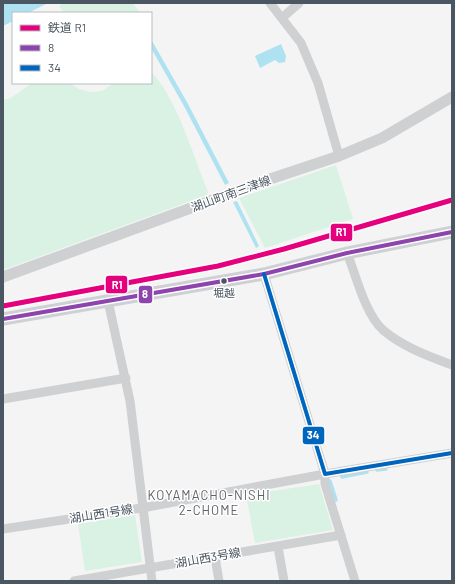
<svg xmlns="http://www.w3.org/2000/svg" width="455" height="584" font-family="Barlow,'Noto Sans JP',sans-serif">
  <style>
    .green { fill: #d9f2e3 }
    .water { fill: #aee2f0 }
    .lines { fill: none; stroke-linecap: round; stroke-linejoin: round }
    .stream { stroke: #aee2f0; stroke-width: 3.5 }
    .minor { stroke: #ced0d2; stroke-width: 9 }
    .tertiary { stroke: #ced0d2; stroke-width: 11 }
    .secondary { stroke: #ced0d4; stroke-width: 13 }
    .bus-1-casing { stroke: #fff; stroke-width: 7 }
    .bus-2-casing { stroke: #fff; stroke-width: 7 }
    .bus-1 { stroke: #8e44ad; stroke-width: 4 }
    .bus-2 { stroke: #0065bd; stroke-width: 4 }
    .rail-1-casing { stroke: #fff; stroke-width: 8 }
    .rail-1 { stroke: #e5007d; stroke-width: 5 }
    .bus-dot { fill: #4a5661; stroke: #fff; stroke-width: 1.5 }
    .labels { text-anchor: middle; stroke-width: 3; stroke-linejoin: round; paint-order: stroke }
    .bus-label { font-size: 11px; fill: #4a5661; stroke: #fff }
    .street-label { font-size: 12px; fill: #4a5661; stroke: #fff }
    .neighbourhood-label { font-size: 13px; letter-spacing: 1px; fill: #5f6368; stroke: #fff }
    .line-badge { stroke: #fff; stroke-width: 1.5 }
    .badge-label { font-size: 11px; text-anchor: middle; font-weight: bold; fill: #fff }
  </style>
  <rect width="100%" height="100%" fill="#f4f4f4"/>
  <g class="green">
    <path d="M 64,3 L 133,3 L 140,13 L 64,13 L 59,6 Z"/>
    <path d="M 151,72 C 175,94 195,160 208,192 L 207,195 L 3,270 L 3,100 L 11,98 L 32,83 L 69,83 L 79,89 L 90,92 L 102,91 L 114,83 L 151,83 Z"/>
    <path d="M 336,165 L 353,219 L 265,248 L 239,198 Z"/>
    <path d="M 319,484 L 333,530 L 255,543 L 246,495 Z"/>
    <path d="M 135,515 L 142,562 L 85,571 L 78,524 Z"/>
  </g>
  <g class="water">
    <path d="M 3,3 L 48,3 L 28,13 L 13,13 L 13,21 L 3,26 Z"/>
    <path d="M 151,39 L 188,104 L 229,183 L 225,185 L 184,106 L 151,48 Z"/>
    <path d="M 281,44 L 286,56 L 285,62 L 279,63 L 275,60 L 260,68 L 255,56 Z"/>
    <path d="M 237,201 L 259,246 L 256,248 L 233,202 Z"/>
  </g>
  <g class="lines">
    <g class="stream">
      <path d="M 377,470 L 386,469"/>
      <path d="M 342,477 L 367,472"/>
      <path d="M 330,481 L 336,500"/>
    </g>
    <g class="minor">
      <path d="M 270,3 L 301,43 L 318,83 L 339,156"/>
      <path d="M 283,17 L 299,3"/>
      <path d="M 347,253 C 356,275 365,314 383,330 C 403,347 428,356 452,365"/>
      <path d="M 264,274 L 325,474 L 452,453"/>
      <path d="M 108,301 L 130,401 L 152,581"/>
      <path d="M 3,399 L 126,378"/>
      <path d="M 3,529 L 142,508 L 325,474 L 325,484 L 355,581"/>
      <path d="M 278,547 L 284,581"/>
      <path d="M 215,557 L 219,581"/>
      <path d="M 74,581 L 341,535"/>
    </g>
    <path class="tertiary" d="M 3,277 L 270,179 L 339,156 L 382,138 L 452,97"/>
    <path class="secondary" d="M 3,319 L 264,274 L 347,253 L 452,232"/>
    <defs>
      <path id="bus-1" d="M 3,319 L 264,274 L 347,253 L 452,232"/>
      <path id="bus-2" d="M 264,274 L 325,474 L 452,453"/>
    </defs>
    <use href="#bus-1" class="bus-1-casing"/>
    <use href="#bus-2" class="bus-2-casing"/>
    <use href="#bus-1" class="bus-1"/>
    <use href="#bus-2" class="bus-2"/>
    <defs>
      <path id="rail-1" d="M 3,306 L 218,266 L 284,249 L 452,200"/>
    </defs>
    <use href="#rail-1" class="rail-1-casing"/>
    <use href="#rail-1" class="rail-1"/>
  </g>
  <circle class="bus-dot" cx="224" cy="281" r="3.5"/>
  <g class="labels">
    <g class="bus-label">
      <text x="224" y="297">堀越</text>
    </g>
    <g class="street-label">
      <text transform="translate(231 194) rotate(-20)" y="4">湖山町南三津線</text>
      <text transform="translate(101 514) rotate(-9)" y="4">湖山西1号線</text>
      <text transform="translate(208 558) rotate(-10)" y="4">湖山西3号線</text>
    </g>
    <g class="neighbourhood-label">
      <text x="209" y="500">KOYAMACHO-NISHI<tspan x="209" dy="15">2-CHOME</tspan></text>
    </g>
  </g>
  <g class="line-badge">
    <rect x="330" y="223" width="23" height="19" rx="4" fill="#e5007d"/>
    <rect x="105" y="275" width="23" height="19" rx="4" fill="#e5007d"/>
    <rect x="138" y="285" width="15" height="19" rx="4" fill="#8e44ad"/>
    <rect x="302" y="426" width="23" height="19" rx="4" fill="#0065bd"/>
  </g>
  <g class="badge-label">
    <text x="341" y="236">R1</text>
    <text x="117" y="289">R1</text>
    <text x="145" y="298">8</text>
    <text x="313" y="439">34</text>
  </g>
  <rect width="455" height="584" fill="none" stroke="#4a5661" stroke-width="8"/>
  <rect x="12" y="12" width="140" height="72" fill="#ffffff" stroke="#b7bbc0"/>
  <rect x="20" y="25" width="20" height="6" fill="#e5007d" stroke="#b7bbc0"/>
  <text x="48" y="32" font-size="12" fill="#4a5661">鉄道 R1</text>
  <rect x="20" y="45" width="20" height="6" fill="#8e44ad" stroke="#b7bbc0"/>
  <text x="48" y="52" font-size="12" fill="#4a5661">8</text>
  <rect x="20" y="65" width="20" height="6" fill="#0065bd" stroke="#b7bbc0"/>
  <text x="48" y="72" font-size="12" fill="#4a5661">34</text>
</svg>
